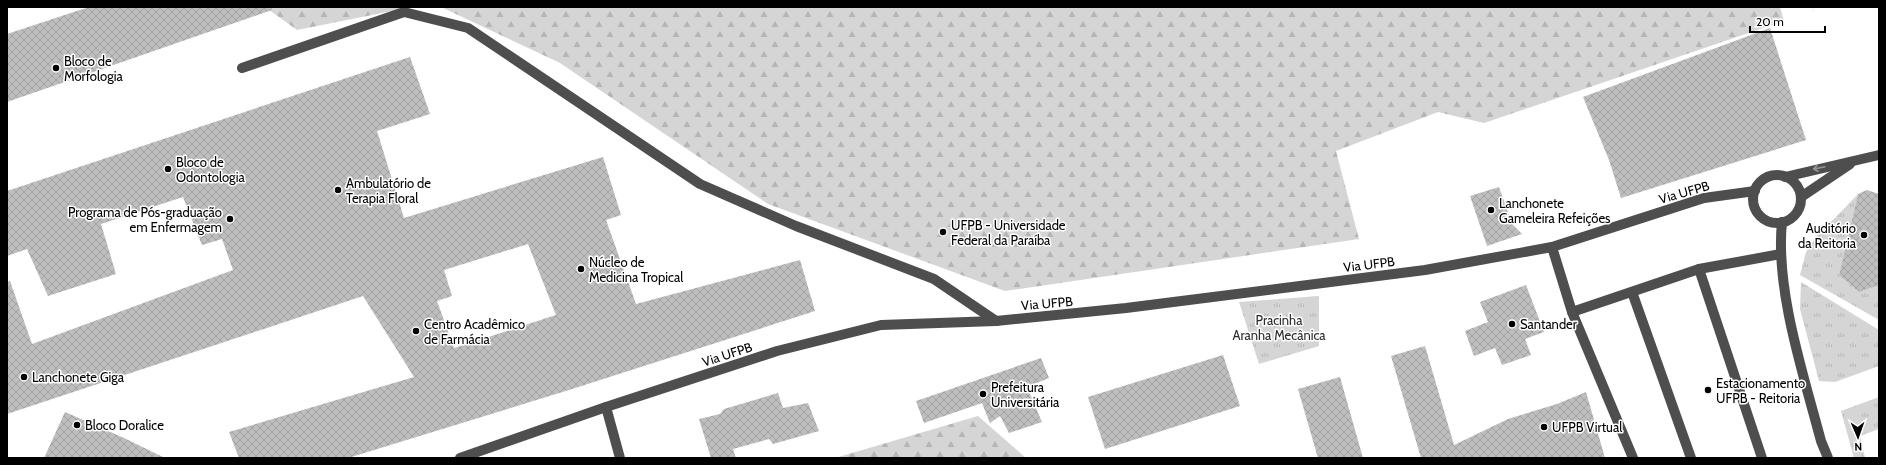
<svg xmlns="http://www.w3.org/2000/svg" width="1886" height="465" font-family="Cabin,sans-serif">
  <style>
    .grass { fill: url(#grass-tufts) }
    .forest { fill: url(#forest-firs) }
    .building { fill: url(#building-cross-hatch); fill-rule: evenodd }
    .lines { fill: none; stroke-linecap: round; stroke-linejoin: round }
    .path { stroke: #707070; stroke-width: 2.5; stroke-dasharray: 1 2; stroke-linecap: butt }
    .minor { stroke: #4e4e4e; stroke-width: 10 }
    .oneway { stroke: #959595 }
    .poi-dot { fill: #000; stroke: #fff; stroke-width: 1.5 }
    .labels { text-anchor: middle; stroke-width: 3; stroke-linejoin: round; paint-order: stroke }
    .poi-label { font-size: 13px; fill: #000; stroke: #fff; text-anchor: start }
    .street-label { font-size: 13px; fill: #000; stroke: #fff }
    .park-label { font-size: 13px; fill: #2c2c2c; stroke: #fff }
  </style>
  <defs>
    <pattern id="grass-tufts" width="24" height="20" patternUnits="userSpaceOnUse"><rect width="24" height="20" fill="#d5d5d5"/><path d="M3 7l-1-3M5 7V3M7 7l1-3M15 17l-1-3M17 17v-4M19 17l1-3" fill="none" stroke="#b5b5b5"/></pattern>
    <pattern id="forest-firs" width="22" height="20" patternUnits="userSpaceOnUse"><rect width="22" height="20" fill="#d5d5d5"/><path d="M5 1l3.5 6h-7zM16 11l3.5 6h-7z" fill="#b5b5b5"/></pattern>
    <pattern id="building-cross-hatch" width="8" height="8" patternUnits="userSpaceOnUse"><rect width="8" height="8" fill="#bebebe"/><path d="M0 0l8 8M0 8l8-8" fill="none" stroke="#a2a2a2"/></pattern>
  </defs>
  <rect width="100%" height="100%" fill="#fff"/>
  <g class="grass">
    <path d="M 1858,194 L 1839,275 L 1859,292 L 1879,285 L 1879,320 L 1800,275 L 1806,252 L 1820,231 L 1835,218 Z"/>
    <path d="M 1801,282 L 1879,330 L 1879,366 L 1835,382 L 1819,381 L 1800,309 Z"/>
    <path d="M 1319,296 L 1319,346 L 1259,364 L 1239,302 Z"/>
    <path d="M 1879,397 L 1879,429 L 1860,436 L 1865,458 L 1854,458 L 1841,411 Z"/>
  </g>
  <g class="forest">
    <path d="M 265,7 L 412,7 L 297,30 Z"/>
    <path d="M 441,7 L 1780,7 L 1784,21 L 1484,123 L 1438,112 L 1336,151 L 1359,239 L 1005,291 L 768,204 L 560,63 Z"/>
    <path d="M 978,416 L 1026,458 L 835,458 Z"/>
  </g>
  <g class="building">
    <path d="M 89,7 L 271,7 L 272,10 L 7,102 L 7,34 Z"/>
    <path d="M 1770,28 L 1806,140 L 1621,198 L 1609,160 L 1583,97 Z"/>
    <path d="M 410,57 L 430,114 L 377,131 L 404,218 L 603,157 L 621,215 L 606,220 L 636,304 L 800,260 L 815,311 L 569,390 L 348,458 L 239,458 L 229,432 L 414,377 L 363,296 L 7,414 L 7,282 L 10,281 L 32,344 L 233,270 L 222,239 L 202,245 L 183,197 L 101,224 L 116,274 L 48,296 L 27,249 L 7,256 L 7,191 ZM 528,244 L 556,315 L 454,348 L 437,301 L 452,296 L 444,270 Z"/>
    <path d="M 1499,187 L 1512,224 L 1522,234 L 1487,246 L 1470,196 Z"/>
    <path d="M 1867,190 L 1879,194 L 1879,285 L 1859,292 L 1839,275 L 1858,194 Z"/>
    <path d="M 1526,285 L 1544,332 L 1525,339 L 1531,355 L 1502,365 L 1495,348 L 1474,356 L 1465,331 L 1488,322 L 1480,302 Z"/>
    <path d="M 1425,346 L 1454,445 L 1508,419 L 1557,404 L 1586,392 L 1605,458 L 1421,458 L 1391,356 Z"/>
    <path d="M 1223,355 L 1240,406 L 1105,449 L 1088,397 Z"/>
    <path d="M 1041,358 L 1049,378 L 1027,387 L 1042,422 L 1009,433 L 1000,416 L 990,423 L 982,403 L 924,423 L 916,401 Z"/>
    <path d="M 1340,377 L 1363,458 L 1318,458 L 1298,389 Z"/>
    <path d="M 778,393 L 783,408 L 808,403 L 819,431 L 773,444 L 769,439 L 733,449 L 736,458 L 711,458 L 699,419 L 720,414 L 724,409 Z"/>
    <path d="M 65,412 L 124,438 L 165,458 L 44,458 Z"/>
  </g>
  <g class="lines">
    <path class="path" d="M 1813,7 L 1814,10"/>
    <g class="minor">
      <path d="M 242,68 L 404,12 L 468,28 L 700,184 L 796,226 L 934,279 L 996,321"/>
      <circle cx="1777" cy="199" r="24"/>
      <path d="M 1785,177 L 1879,155"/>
      <path d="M 1801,197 L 1850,164"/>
      <path d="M 1782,222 C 1775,290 1804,376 1821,441 L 1828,458"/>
      <path d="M 1552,247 L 1572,312 L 1633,458"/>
      <path d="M 1699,269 L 1762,458"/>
      <path d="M 1632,292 L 1691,458"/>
      <path d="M 1572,312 L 1699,269 L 1781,254"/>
      <path d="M 460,458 L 606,407"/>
      <path d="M 620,458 L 606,407 L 777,351 L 881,325 L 996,321 L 1126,308 L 1425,270 L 1552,247 L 1704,198 L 1755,191"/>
    </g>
  </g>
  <defs><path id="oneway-shaft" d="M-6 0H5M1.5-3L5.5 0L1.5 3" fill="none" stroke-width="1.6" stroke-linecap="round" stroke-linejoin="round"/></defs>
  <use class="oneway" href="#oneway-shaft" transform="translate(1819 168) rotate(168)"/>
  <g class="poi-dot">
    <circle cx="56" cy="68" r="4"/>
    <circle cx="168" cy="169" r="4"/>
    <circle cx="338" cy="190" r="4"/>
    <circle cx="1491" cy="210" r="4"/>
    <circle cx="230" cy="219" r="4"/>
    <circle cx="943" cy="232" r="4"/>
    <circle cx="1864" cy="235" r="4"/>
    <circle cx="581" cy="269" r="4"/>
    <circle cx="1512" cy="324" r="4"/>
    <circle cx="416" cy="331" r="4"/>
    <circle cx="24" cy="377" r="4"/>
    <circle cx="1708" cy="390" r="4"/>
    <circle cx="983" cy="394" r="4"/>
    <circle cx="77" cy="425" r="4"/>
    <circle cx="1544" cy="427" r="4"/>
  </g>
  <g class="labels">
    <g class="poi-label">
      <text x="64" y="66">Bloco de<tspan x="64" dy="15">Morfologia</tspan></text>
      <text x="176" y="167">Bloco de<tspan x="176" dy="15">Odontologia</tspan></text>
      <text x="346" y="188">Ambulatório de<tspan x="346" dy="15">Terapia Floral</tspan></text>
      <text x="1499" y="208">Lanchonete<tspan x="1499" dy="15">Gameleira Refeições</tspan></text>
      <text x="222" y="217" text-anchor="end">Programa de Pós-graduação<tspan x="222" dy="15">em Enfermagem</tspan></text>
      <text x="951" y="230">UFPB - Universidade<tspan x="951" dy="15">Federal da Paraíba</tspan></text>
      <text x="1856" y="233" text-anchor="end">Auditório<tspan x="1856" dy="15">da Reitoria</tspan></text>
      <text x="589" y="267">Núcleo de<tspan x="589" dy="15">Medicina Tropical</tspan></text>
      <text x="424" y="329">Centro Acadêmico<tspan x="424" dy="15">de Farmácia</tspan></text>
      <text x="1520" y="329">Santander</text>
      <text x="32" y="382">Lanchonete Giga</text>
      <text x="1716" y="388">Estacionamento<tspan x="1716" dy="15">UFPB - Reitoria</tspan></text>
      <text x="991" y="392">Prefeitura<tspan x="991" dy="15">Universitária</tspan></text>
      <text x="85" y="430">Bloco Doralice</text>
      <text x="1552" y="432">UFPB Virtual</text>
    </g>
    <g class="street-label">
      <text transform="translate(1684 192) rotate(-16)" y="5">Via UFPB</text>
      <text transform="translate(1369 264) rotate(-7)" y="5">Via UFPB</text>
      <text transform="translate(1047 303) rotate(-5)" y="5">Via UFPB</text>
      <text transform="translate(727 354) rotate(-18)" y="5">Via UFPB</text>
    </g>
    <g class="park-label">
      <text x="1279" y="325">Pracinha<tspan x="1279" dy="15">Aranha Mecânica</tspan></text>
    </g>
  </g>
  <rect width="1886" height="465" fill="none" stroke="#000000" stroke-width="16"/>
  <g transform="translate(1858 437) rotate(178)" stroke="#ffffff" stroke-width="3" paint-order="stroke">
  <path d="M0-3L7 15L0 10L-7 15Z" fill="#000000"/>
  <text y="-6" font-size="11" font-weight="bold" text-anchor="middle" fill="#000000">N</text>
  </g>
  <path d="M1750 26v6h75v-6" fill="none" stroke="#000000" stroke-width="2"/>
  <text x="1756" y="26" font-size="12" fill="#000000" stroke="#ffffff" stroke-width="3" paint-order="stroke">20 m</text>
</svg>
